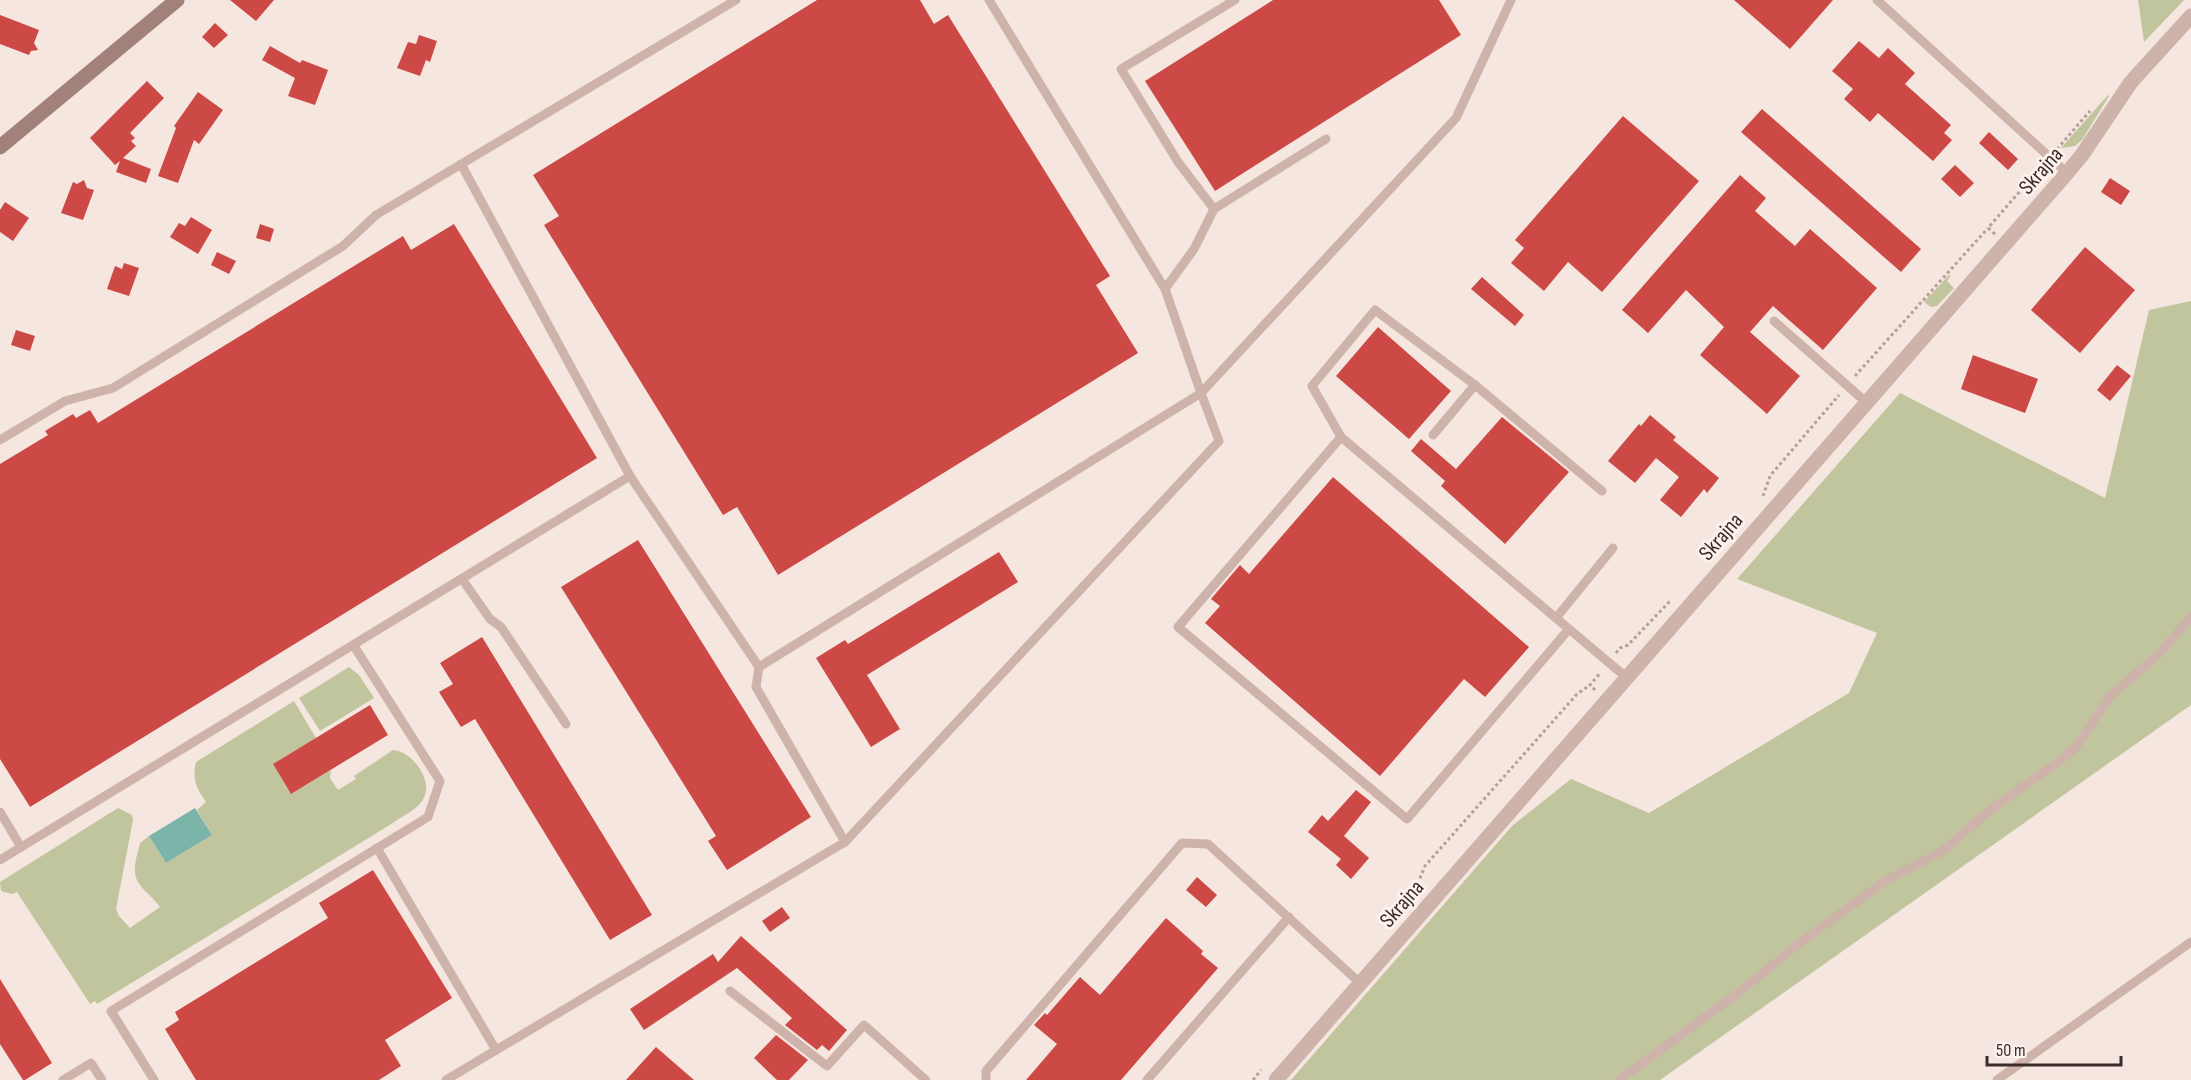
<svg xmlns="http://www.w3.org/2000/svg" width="2191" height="1080" font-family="'Sofia Sans Condensed',sans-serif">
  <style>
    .green { fill: #c1c59e }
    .water { fill: #7db4aa }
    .building { fill: #cd4946 }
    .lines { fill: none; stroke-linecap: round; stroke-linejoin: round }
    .path { stroke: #ba9d94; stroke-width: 3; stroke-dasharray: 3 3; stroke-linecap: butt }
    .lane { stroke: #ceb3ab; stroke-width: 9 }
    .street { stroke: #ceb3ab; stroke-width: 15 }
    .secondary { stroke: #a2817b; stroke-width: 15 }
    .labels { text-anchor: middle; stroke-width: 6; stroke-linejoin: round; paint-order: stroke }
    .street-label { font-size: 22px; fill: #3b2c2a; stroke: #fbf2ed }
  </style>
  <rect width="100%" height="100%" fill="#f5e6e0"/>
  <g class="green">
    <path d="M 2138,0 L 2184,0 L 2144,42 Z"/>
    <path d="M 2108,95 L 2109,96 L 2082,140 L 2075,146 L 2061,148 Z"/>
    <path d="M 1949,275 L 1951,275 L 1947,281 L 1954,288 L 1937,306 L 1931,307 L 1924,302 Z"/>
    <path d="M 2191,301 L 2191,705 L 1660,1080 L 1291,1080 L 1512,826 L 1571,779 L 1649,813 L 1849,693 L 1877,633 L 1737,579 L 1900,393 L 2105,498 L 2149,310 Z"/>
    <path d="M 349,667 L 359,675 L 374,698 L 320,731 L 299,698 Z"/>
    <path d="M 294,701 L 316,738 L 273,764 L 291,794 L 331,770 L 330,778 L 338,790 L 356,779 L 354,776 L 393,750 C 411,751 431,777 425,795 C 421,808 404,815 393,823 L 97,1004 L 95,1001 L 90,1004 L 17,892 L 12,894 L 1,891 L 0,882 L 118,808 L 132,815 L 133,820 L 116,909 L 119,916 L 130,928 L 160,907 C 153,896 135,886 135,872 C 134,863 138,852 140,843 L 149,836 L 166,863 L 212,835 L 197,810 L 206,802 C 196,787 192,779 196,762 Z"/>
  </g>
  <path class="water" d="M 195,808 L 212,835 L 166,863 L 149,836 Z"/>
  <g class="building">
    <path d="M 230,0 L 274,0 L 256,21 Z"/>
    <path d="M 817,0 L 920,0 L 934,24 L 948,15 L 1110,276 L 1096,285 L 1138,353 L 778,575 L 737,507 L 723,515 L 544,225 L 559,216 L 533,175 Z"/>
    <path d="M 1273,0 L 1439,0 L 1461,35 L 1215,191 L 1145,81 Z"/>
    <path d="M 1734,0 L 1833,0 L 1790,49 Z"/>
    <path d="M 0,15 L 39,30 L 34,43 L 38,50 L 31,51 L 29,55 L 0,44 Z"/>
    <path d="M 215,23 L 228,35 L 214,48 L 202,37 Z"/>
    <path d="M 419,35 L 437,41 L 430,62 L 426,60 L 420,76 L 397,68 L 408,42 L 416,44 Z"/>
    <path d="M 1859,41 L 1879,58 L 1888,48 L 1915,73 L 1905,84 L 1951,125 L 1944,133 L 1952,140 L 1933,161 L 1878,113 L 1870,122 L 1844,99 L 1853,89 L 1832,71 Z"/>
    <path d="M 270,46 L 300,63 L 302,60 L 328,70 L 315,105 L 288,96 L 295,78 L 262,60 Z"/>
    <path d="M 147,81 L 164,98 L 130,133 L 135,138 L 131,141 L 136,146 L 123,158 L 151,169 L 146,183 L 116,172 L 120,161 L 115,165 L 90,138 Z"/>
    <path d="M 198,92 L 223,110 L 199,144 L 194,140 L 178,183 L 158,176 L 176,128 L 174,126 Z"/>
    <path d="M 1762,109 L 1921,249 L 1901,272 L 1741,132 Z"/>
    <path d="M 1623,116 L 1699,181 L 1602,292 L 1568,262 L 1544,291 L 1511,263 L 1524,248 L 1515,240 Z"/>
    <path d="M 1989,132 L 2018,159 L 2008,170 L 1979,143 Z"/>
    <path d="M 1955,165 L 1974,183 L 1960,197 L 1941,179 Z"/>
    <path d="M 1740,175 L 1766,198 L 1755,211 L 1795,246 L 1810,229 L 1877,288 L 1823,350 L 1773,306 L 1750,332 L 1800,376 L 1767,414 L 1700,355 L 1724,327 L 1686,290 L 1648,333 L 1622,310 Z"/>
    <path d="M 2110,178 L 2130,191 L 2121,205 L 2101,192 Z"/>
    <path d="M 84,180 L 87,188 L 94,190 L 83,220 L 61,213 L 73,182 L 77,184 Z"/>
    <path d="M 5,202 L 29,218 L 13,241 L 0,232 L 0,210 Z"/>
    <path d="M 191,217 L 212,230 L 198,254 L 170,237 L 179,223 L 185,226 Z"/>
    <path d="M 260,224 L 274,229 L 270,242 L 256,238 Z"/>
    <path d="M 454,224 L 597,458 L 30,807 L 0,759 L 0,464 L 48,435 L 45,431 L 73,414 L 76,418 L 90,410 L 98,423 L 403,236 L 411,250 Z"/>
    <path d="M 2085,247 L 2135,290 L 2080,353 L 2031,310 Z"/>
    <path d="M 217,252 L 236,261 L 229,274 L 211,265 Z"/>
    <path d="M 124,263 L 139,268 L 129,296 L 107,289 L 115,266 L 122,269 Z"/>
    <path d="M 1482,277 L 1524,315 L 1515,326 L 1471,289 Z"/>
    <path d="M 1378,327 L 1451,391 L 1409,439 L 1336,376 Z"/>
    <path d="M 16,330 L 35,336 L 30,351 L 11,345 Z"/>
    <path d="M 1973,355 L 2038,379 L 2025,413 L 1961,389 Z"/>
    <path d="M 2117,365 L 2131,376 L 2110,401 L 2097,390 Z"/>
    <path d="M 1650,415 L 1676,437 L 1673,440 L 1719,478 L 1707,493 L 1704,489 L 1681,517 L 1660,500 L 1679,477 L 1656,458 L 1635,483 L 1608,461 L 1639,424 L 1641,426 Z"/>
    <path d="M 1502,417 L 1569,472 L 1505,544 L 1441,486 L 1445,481 L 1411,451 L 1421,439 L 1456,469 Z"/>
    <path d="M 1333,477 L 1529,647 L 1485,697 L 1464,679 L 1380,776 L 1205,623 L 1220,606 L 1211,599 L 1240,565 L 1249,574 Z"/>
    <path d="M 638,540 L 811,817 L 727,870 L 708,841 L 716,836 L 561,587 Z"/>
    <path d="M 999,552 L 1018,582 L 867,675 L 900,729 L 871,747 L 816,658 L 845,640 L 848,644 Z"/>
    <path d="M 482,637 L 652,915 L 610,940 L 475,719 L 461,727 L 439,692 L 453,684 L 440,663 Z"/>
    <path d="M 370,705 L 388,735 L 291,794 L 273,764 Z"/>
    <path d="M 1356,790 L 1371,802 L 1344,836 L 1369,858 L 1351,879 L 1336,865 L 1341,859 L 1308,832 L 1322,815 L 1328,821 Z"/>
    <path d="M 373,870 L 452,998 L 385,1040 L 401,1066 L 379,1080 L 196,1080 L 165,1029 L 179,1020 L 175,1012 L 328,918 L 319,903 Z"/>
    <path d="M 1197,877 L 1217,895 L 1206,907 L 1186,890 Z"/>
    <path d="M 782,907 L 790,918 L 770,932 L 762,921 Z"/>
    <path d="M 1166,918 L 1203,951 L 1201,954 L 1218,968 L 1121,1080 L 1026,1080 L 1057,1044 L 1034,1025 L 1045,1013 L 1047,1015 L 1080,977 L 1100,995 Z"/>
    <path d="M 741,936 L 847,1030 L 829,1051 L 822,1045 L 817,1050 L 785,1025 L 792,1018 L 737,968 L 644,1030 L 630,1009 L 713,954 L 718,962 Z"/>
    <path d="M 0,979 L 52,1063 L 25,1080 L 23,1080 L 0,1044 Z"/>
    <path d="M 776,1035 L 808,1060 L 789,1080 L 777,1080 L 754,1058 Z"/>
    <path d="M 656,1047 L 694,1080 L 626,1080 Z"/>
  </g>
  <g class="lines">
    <g class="path">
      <path d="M 2057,149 L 2090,111"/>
      <path d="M 1995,234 L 1988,228 L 2041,167"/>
      <path d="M 1855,376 L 1988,228"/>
      <path d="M 1763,496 L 1770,476 L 1839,395"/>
      <path d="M 1616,653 L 1620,648 L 1628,645 L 1671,600"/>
      <path d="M 1595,690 L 1590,685 L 1601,672"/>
      <path d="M 1413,895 L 1425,866 L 1577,694 L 1590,685"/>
      <path d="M 1253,1080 L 1261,1070"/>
    </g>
    <g class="lane">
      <path d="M 1877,0 L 2067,173"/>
      <path d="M 461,164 L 630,476"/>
      <path d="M 1214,209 L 1178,162 L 1121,69 L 1235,0"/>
      <path d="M 1165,289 L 1194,249 L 1214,209 L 1326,139"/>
      <path d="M 1774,321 L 1867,403"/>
      <path d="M 1433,435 L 1475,385"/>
      <path d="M 1341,437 L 1312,386 L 1375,310 L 1475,385 L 1602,491"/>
      <path d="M 0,440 L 65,401 L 113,388 L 343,246 L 376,215 L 736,0"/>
      <path d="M 462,579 L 490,619 L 501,627 L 566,724"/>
      <path d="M 1556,618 L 1613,548"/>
      <path d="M 1569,629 L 1407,819 L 1178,627 L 1341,437 L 1626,677"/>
      <path d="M 759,667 L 756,687 L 845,842"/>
      <path d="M 0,812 L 21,847"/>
      <path d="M 377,848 L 496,1050"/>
      <path d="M 0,860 L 630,476 L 759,667 L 1201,393 L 1165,289 L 989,0"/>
      <path d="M 730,991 L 827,1066 L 864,1025 L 926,1080"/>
      <path d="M 63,1080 L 91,1063 L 102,1080"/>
      <path d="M 154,1080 L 111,1011 L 428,817 L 440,781 L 354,646"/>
      <path d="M 446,1080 L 845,842 L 1219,441 L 1201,393 L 1456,118 L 1511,0"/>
      <path d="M 986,1080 L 986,1071 L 1182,843 L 1208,844 L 1360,983"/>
      <path d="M 1147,1080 L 1289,917"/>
      <path d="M 1619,1080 L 1741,991 L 1793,948 L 1885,881 L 1944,850 L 1990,810 L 2061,760 L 2077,746 L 2110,696 L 2159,654 L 2191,617"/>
      <path d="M 1997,1080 L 2191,942"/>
    </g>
    <path class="street" d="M 1276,1080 L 2067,173 L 2082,155 L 2131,82 L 2191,16"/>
    <path class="secondary" d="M 0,147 L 177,0"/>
  </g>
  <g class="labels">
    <g class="street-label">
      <text transform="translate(2040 170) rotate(-49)" y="8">Skrajna</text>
      <text transform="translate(1720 536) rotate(-49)" y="8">Skrajna</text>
      <text transform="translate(1401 903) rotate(-49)" y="8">Skrajna</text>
    </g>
  </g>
  <path d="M1987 1056v9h134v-9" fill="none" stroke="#3b2c2a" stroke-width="3"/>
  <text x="1996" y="1056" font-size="18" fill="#3b2c2a" stroke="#fbf2ed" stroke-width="4.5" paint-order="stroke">50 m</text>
</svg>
